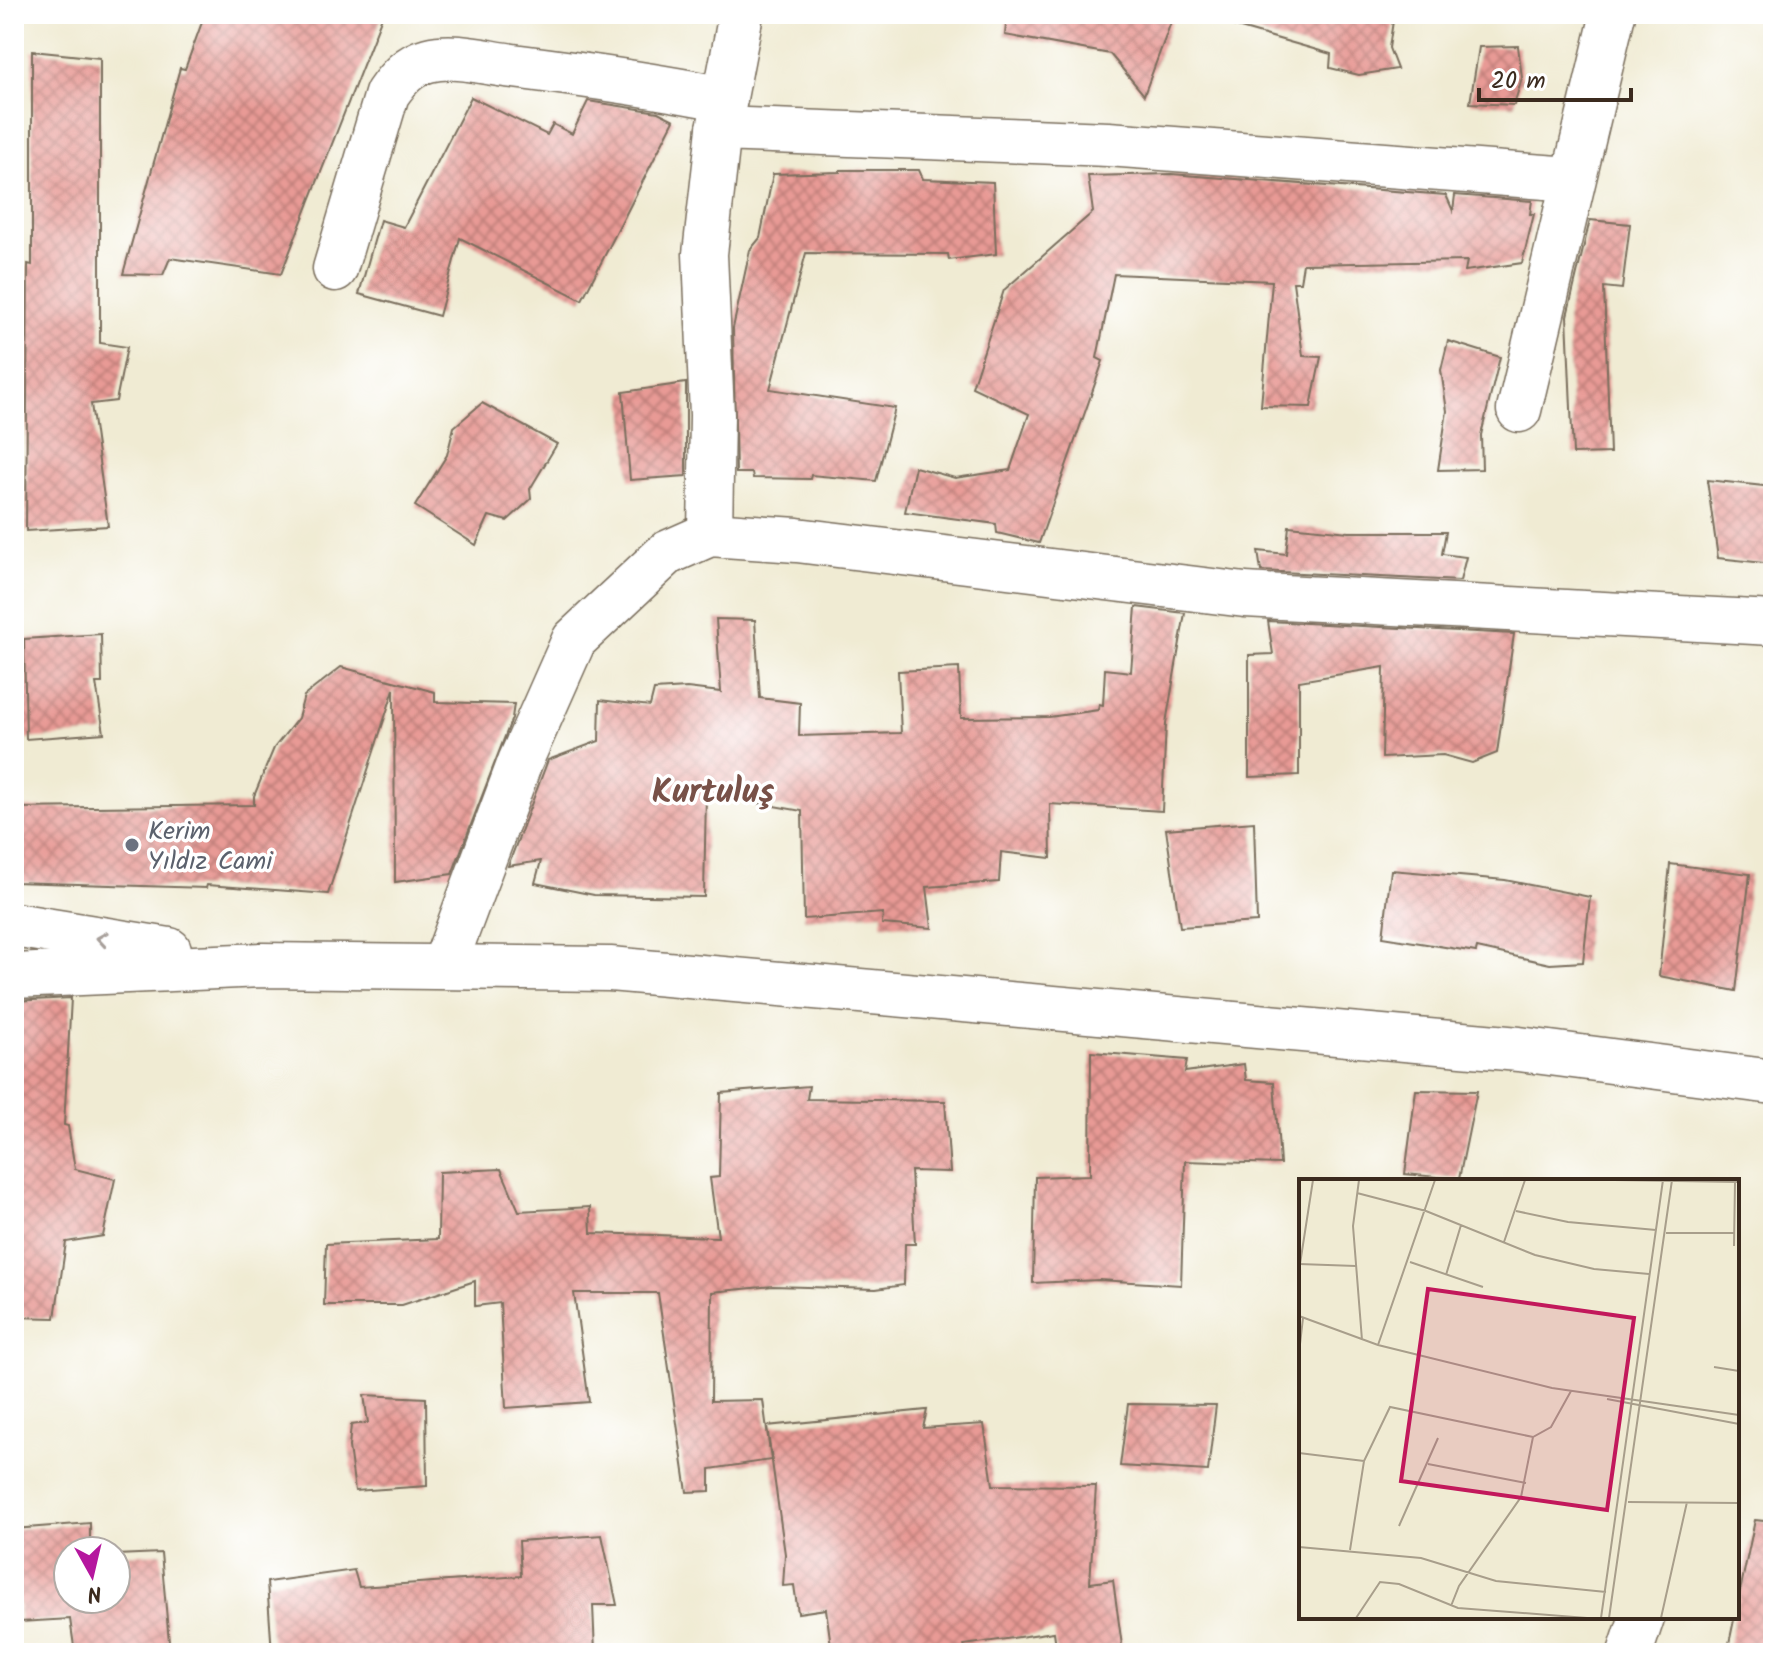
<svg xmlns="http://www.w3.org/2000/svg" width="1787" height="1667" font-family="Kalam,sans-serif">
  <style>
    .building { fill: url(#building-cross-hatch) }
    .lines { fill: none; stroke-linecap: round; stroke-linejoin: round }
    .minor-casing { stroke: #7a6e5d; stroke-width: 47 }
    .minor { stroke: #fff; stroke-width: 44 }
    .oneway { stroke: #a79f9a }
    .worship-dot { fill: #6b7280; stroke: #fff; stroke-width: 3 }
    .labels { text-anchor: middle; stroke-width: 7; stroke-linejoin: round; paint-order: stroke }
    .worship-label { font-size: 26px; fill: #5b616d; stroke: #fff; text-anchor: start }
    .district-label { font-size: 34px; font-weight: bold; fill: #785148; stroke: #fff }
    .inset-road { fill: none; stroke: #a89e8b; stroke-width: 2 }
    .view { fill: #c2185b; fill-opacity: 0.15; stroke: #c2185b; stroke-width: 4 }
    .inset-edge { fill: none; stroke: #3b2a1e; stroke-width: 4 }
  </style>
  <defs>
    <pattern id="building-cross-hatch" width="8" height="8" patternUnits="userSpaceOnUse" patternTransform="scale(2)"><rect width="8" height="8" fill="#e89a95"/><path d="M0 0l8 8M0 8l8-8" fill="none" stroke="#bd7e79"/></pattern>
  </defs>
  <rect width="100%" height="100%" fill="#fff"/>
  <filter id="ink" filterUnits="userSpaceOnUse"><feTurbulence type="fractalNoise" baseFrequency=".0125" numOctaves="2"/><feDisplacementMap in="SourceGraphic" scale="16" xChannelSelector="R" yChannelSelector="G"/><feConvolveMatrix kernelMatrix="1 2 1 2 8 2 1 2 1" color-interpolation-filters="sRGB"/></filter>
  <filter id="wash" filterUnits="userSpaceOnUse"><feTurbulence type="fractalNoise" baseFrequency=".006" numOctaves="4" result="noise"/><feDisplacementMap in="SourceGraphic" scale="32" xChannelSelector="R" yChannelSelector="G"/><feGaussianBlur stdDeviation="1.8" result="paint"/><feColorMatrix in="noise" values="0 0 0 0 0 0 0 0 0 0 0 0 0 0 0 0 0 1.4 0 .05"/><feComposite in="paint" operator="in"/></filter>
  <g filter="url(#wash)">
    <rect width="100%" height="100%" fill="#f0ebd3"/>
    <g id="blocks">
      <g class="building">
        <path d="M 205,14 L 383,14 L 281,274 L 170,258 L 163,275 L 123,274 L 180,68 L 185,69 Z"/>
        <path d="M 1007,14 L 1174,14 L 1144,95 L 1110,54 L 1005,35 Z"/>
        <path d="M 1232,14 L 1394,14 L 1389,48 L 1397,69 L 1359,75 L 1330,68 L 1331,54 L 1230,25 Z"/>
        <path d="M 1518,46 L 1522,78 L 1514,105 L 1470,103 L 1479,47 Z"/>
        <path d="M 32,51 L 100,58 L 100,343 L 127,347 L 116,401 L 91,404 L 108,526 L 26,531 L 28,264 L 32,265 Z"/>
        <path d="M 471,97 L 547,135 L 553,124 L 572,134 L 588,101 L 658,112 L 674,120 L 582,300 L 460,238 L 439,316 L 359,294 L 380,220 L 404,227 Z"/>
        <path d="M 840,170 L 919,170 L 923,179 L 993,182 L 996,254 L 949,260 L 948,254 L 806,253 L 770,389 L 895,408 L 876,481 L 811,475 L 810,479 L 753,478 L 752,473 L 736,473 L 733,328 L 750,250 L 760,238 L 773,174 L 840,172 Z"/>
        <path d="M 1171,174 L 1446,195 L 1453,211 L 1455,195 L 1532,201 L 1530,214 L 1534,214 L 1522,263 L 1465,271 L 1467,261 L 1303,264 L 1300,282 L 1293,282 L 1303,356 L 1321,357 L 1311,407 L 1261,406 L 1272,281 L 1114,274 L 1097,358 L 1103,361 L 1039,543 L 997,533 L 996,524 L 905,512 L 915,467 L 955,478 L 1010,470 L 1029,414 L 972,387 L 1004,290 L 1093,212 L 1088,176 Z"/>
        <path d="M 1590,220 L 1630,224 L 1622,289 L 1604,287 L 1610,453 L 1573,454 L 1567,316 Z"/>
        <path d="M 1448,341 L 1500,357 L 1481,435 L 1482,469 L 1438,470 L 1447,411 L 1441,370 Z"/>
        <path d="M 686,383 L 686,476 L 630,480 L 623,392 Z"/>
        <path d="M 482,403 L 557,444 L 530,489 L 531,499 L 507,521 L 489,516 L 476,545 L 415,506 L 447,455 L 454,427 Z"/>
        <path d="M 1707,480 L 1773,487 L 1773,564 L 1718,558 Z"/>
        <path d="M 1289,526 L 1349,532 L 1446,532 L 1442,554 L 1466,557 L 1460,581 L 1261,571 L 1258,551 L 1286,554 Z"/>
        <path d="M 1136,607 L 1185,613 L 1166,723 L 1162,811 L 1050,804 L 1051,858 L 1001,852 L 999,882 L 927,887 L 932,928 L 882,924 L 883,913 L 804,919 L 802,811 L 706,794 L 704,897 L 594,895 L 535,883 L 541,861 L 508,866 L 548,760 L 599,741 L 600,700 L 650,706 L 654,690 L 687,688 L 721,692 L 716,619 L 755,620 L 760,698 L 800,703 L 799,736 L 901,733 L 898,671 L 959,668 L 961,718 L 1049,717 L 1098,710 L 1099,704 L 1103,705 L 1105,669 L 1131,672 Z"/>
        <path d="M 1268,621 L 1514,634 L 1497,753 L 1472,763 L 1443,755 L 1382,758 L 1384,667 L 1299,681 L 1299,775 L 1249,777 L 1249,655 L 1273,654 Z"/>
        <path d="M 101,634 L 102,683 L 96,683 L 104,733 L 26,739 L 24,639 Z"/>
        <path d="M 341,667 L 435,692 L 435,702 L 514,704 L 512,718 L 452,874 L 395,882 L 394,689 L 328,894 L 207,885 L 206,888 L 14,882 L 14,808 L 254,805 L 254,796 L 274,748 L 298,718 L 304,696 Z"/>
        <path d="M 1254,822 L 1257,922 L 1180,927 L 1166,829 Z"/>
        <path d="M 1670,864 L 1750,874 L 1736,991 L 1659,976 Z"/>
        <path d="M 1391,870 L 1505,880 L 1590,897 L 1583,962 L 1550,964 L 1477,948 L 1476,952 L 1383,937 Z"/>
        <path d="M 71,998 L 64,1125 L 68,1126 L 75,1169 L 115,1179 L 103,1236 L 66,1242 L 55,1318 L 14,1317 L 14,1001 Z"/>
        <path d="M 1091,1052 L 1187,1060 L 1185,1072 L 1244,1064 L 1246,1080 L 1274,1082 L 1280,1164 L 1185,1161 L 1181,1285 L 1099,1280 L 1033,1283 L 1035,1177 L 1090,1175 Z"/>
        <path d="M 809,1086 L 807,1099 L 945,1101 L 950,1172 L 911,1171 L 915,1244 L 905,1244 L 904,1285 L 876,1289 L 773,1286 L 712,1292 L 711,1401 L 763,1400 L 771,1460 L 710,1469 L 710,1491 L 687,1492 L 658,1293 L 574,1293 L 589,1402 L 506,1408 L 500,1303 L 475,1306 L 475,1281 L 402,1305 L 324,1305 L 326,1244 L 438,1239 L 439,1172 L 501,1169 L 519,1211 L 590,1207 L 591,1233 L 718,1237 L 710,1178 L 719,1177 L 721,1093 Z"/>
        <path d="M 1416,1090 L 1477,1091 L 1459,1179 L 1405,1174 Z"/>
        <path d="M 364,1395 L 426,1398 L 427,1486 L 355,1491 L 349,1447 L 351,1425 L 368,1423 Z"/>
        <path d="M 1128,1404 L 1216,1405 L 1208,1471 L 1120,1466 Z"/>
        <path d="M 927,1410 L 923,1428 L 984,1424 L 993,1485 L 1096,1486 L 1090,1583 L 1113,1580 L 1123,1653 L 1057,1653 L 1054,1632 L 964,1645 L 966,1653 L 832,1653 L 826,1609 L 798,1613 L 794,1585 L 783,1586 L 785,1554 L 767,1426 Z"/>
        <path d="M 1755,1520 L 1773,1522 L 1773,1653 L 1727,1653 Z"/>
        <path d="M 90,1523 L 90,1551 L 68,1551 L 68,1599 L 116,1599 L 116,1555 L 161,1553 L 170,1653 L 75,1653 L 70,1619 L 20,1622 L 14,1529 Z"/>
        <path d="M 602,1535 L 617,1605 L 593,1605 L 595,1653 L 272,1653 L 267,1582 L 354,1570 L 359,1587 L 521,1576 L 519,1541 Z"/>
      </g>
    </g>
  </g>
  <g filter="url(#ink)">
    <use href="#blocks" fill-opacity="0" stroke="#7a6e5d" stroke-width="2"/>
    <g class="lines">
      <defs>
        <g id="minor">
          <path d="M 719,129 L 1108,144 L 1572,179"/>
          <path d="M 335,269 L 387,94 C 398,78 409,65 428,60 C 455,53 487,63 513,66 C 584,75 655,85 725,99"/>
          <path d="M 1519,410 L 1613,14"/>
          <path d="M 710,534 L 712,415 L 705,254 L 719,129 L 741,14"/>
          <path d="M 14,925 L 169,950"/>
          <path d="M 444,966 L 520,762 L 574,640 L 667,553 L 710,534 L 797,540 L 1245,595 L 1773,623"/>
          <path d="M 14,976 L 262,965 L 610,969 L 1519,1049 L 1773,1082"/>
          <path d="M 1630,1653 L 1642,1617"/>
        </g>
      </defs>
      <use href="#minor" class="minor-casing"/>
      <use href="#minor" class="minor"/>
    </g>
    <defs><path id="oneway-chevron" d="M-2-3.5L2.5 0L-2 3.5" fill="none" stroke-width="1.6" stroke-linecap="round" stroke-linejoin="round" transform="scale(2)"/></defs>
    <use class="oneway" href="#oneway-chevron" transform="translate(102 939) rotate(-171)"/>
  </g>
  <circle class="worship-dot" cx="132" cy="845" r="8"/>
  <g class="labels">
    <g class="worship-label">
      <text x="148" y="839">Kerim<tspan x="148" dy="30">Yıldız Cami</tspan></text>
    </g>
    <g class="district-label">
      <text x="713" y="802">Kurtuluş</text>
    </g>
  </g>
  <g transform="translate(1299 1179)">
    <rect width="440" height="440" fill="#f0ebd3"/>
    <path class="inset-road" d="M 60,1 L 54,47 L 63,161M 315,1 L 440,3M 58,14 L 127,32 L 236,76 L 295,90 L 350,95M 217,32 L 269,43 L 357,51M 367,54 L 435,54M 205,63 L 226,1M 435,67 L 436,3M 111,83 L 184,108M 0,85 L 57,87M 1,85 L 14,1M 147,96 L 162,46M 0,137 L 79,166 L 253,209 L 440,236M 79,166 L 136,1M 0,174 L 4,139M 415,188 L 440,192M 308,220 L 440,245M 0,274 L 65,282M 129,285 L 227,304M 329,323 L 440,324M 100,347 L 139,259M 0,368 L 122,379 L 197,402 L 307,413M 51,371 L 65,282 L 91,228 L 234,258 L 252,248 L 272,212M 152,427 L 160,407 L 222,318 L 234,258M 57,439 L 81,403 L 100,405 L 159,429 L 288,439M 302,439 L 364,1M 310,439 L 373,1M 362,439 L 388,323"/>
    <path class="view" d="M 129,110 L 335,139 L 308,331 L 102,302 Z"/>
    <rect width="440" height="440" class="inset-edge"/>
  </g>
  <rect width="1787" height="1667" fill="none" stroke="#fff" stroke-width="48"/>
  <g transform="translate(92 1575) rotate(172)"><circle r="38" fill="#ffffff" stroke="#b1aaa5" stroke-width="2"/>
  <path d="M0-6L14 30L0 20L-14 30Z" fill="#b5179e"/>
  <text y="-12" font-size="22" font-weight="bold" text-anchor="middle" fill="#3b2a1e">N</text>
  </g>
  <path d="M1479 88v12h152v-12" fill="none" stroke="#3b2a1e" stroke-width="4"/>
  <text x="1491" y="88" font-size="24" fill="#3b2a1e" stroke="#ffffff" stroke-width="6" paint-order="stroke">20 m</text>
</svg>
